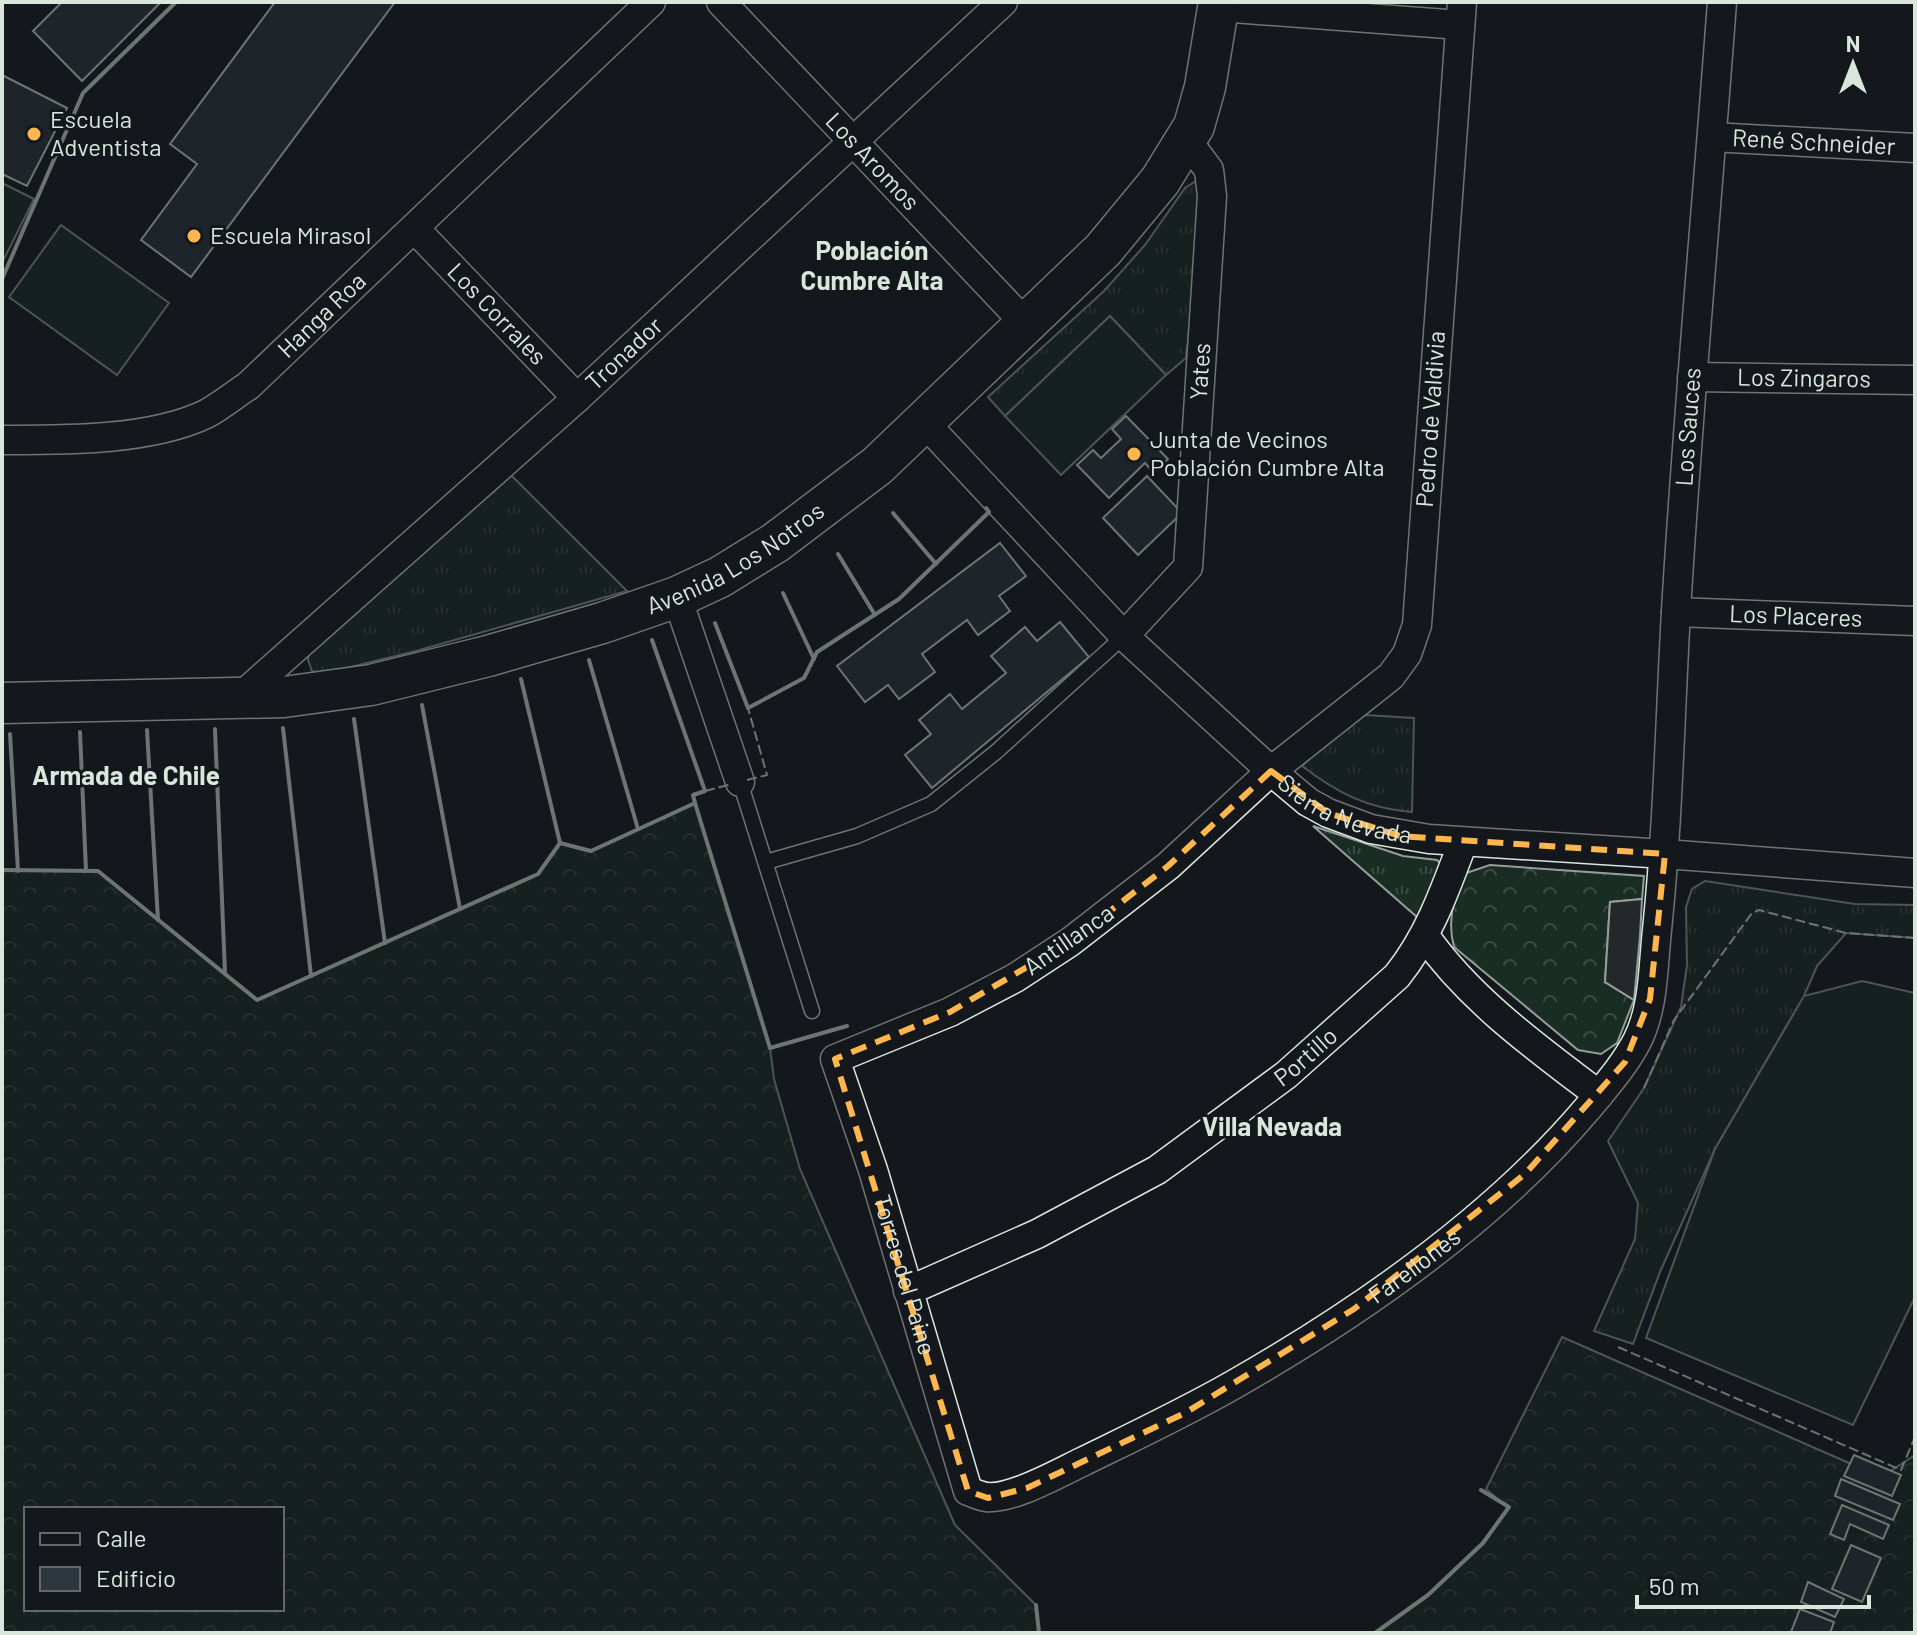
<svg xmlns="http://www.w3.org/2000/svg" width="1917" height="1635" font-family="Barlow,sans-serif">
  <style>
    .grass { fill: url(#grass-tufts); stroke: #939e99; stroke-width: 2 }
    .forest { fill: url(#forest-crowns); stroke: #939e99; stroke-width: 2; fill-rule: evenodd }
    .pitch { fill: #1a2d24; stroke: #939e99; stroke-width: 2 }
    .parking { fill: #24282b; stroke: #939e99; stroke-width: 2 }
    .building { fill: #2c363c; stroke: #d8e6dc; stroke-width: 2 }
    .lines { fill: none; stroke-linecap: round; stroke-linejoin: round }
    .service-casing { stroke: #d8e6dc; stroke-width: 17 }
    .minor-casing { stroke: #d8e6dc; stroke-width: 31 }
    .secondary-casing { stroke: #d8e6dc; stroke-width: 43 }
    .service { stroke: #14181c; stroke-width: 14 }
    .minor { stroke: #14181c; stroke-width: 28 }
    .secondary { stroke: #14181c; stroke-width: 40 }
    .fence { stroke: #d8e6dc; stroke-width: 2; stroke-dasharray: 10 4; stroke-linecap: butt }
    .wall { stroke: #d8e6dc; stroke-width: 4 }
    .marked { fill: none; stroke: #ffb74d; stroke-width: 6; stroke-dasharray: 16 10; stroke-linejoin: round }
    .poi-dot { fill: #ffb74d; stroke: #14181c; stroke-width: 3 }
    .labels { text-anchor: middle; stroke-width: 6; stroke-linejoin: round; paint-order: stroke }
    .poi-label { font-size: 24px; fill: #d8e6dc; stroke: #14181c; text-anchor: start }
    .street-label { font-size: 24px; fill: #d8e6dc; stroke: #14181c }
    .neighbourhood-label { font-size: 26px; font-weight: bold; fill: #d8e6dc; stroke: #14181c }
  </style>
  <defs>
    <pattern id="grass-tufts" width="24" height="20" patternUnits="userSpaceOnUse" patternTransform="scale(2)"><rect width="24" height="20" fill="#1a2d24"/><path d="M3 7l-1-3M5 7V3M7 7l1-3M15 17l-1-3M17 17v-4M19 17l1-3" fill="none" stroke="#3b4b43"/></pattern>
    <pattern id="forest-crowns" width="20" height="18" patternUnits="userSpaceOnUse" patternTransform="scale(2)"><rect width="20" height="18" fill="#1a2d24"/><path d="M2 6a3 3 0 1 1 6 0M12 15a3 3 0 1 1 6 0" fill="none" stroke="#3b4b43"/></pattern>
  </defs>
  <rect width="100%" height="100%" fill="#14181c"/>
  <g class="grass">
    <path d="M 1196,181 L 1203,183 L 1205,198 L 1186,358 L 1166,375 L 1110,316 L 1005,416 L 988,397 L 1104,291 L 1145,245 L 1185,188 Z"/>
    <path d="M 510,474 L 627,591 L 416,651 L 322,674 L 312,671 L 308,660 L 309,651 Z"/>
    <path d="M 1366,715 L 1414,718 L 1412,812 C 1368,809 1336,792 1302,766 L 1348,723 Z"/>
    <path d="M 1313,826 L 1403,856 L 1437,860 L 1443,866 L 1429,903 L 1417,917 Z"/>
    <path d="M 1705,881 L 1855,904 L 1915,905 L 1915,938 L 1846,933 L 1817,966 L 1804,996 L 1715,1149 L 1660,1272 L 1633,1344 L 1594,1331 L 1635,1239 L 1638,1203 L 1608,1141 L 1644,1088 L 1681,1007 L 1687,965 L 1686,907 L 1692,889 Z"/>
  </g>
  <g class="forest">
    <path d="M 695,803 L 770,1048 L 774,1079 L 800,1169 L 955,1525 L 1036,1605 L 1039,1633 L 2,1633 L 2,870 L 98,871 L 257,1000 L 538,874 L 560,843 L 591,851 ZM 26,1509 L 282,1509 L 282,1609 L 26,1609 Z"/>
    <path d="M 1490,865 L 1644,876 L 1642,899 L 1610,902 L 1605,982 L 1634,1000 L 1617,1043 L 1601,1054 L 1578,1050 L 1454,947 C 1447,921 1453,896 1466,873 Z"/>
    <path d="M 1562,1337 L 1881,1477 L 1915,1455 L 1915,1633 L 1375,1633 L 1428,1595 L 1483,1543 L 1508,1508 L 1486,1489 Z"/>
  </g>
  <g class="pitch">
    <path d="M 2,183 L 34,199 L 2,263 Z"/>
    <path d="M 61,225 L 169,303 L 117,375 L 9,297 Z"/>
    <path d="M 1110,316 L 1166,375 L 1061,475 L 1005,416 Z"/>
    <path d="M 1862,981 L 1915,993 L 1915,1297 L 1853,1425 L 1646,1338 L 1715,1149 L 1804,996 Z"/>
  </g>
  <path class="parking" d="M 1642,899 L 1640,936 L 1634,1000 L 1605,982 L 1610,902 Z"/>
  <g class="building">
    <path d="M 62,2 L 161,2 L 82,81 L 33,31 Z"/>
    <path d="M 275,2 L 395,2 L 191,277 L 141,240 L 197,164 L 170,144 Z"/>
    <path d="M 2,75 L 67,108 L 27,186 L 2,174 Z"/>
    <path d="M 1126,416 L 1168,459 L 1154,473 L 1145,463 L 1109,498 L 1077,465 L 1093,450 L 1101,458 L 1121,439 L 1112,429 Z"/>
    <path d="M 1147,476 L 1182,513 L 1138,555 L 1103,518 Z"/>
    <path d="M 1000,543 L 1026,576 L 999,596 L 1010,611 L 978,635 L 967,620 L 922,654 L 935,672 L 899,699 L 888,685 L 865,702 L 837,666 Z"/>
    <path d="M 1060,622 L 1089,657 L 932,788 L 905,755 L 931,734 L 919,720 L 950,694 L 962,709 L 1006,673 L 991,656 L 1025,627 L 1037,641 Z"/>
    <path d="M 1854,1455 L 1901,1475 L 1892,1496 L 1844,1476 Z"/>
    <path d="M 1841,1479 L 1900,1504 L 1893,1520 L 1835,1496 Z"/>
    <path d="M 1842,1505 L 1889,1525 L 1883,1539 L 1850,1524 L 1844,1540 L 1830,1534 Z"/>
    <path d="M 1851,1545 L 1881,1558 L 1862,1602 L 1832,1589 Z"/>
    <path d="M 1808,1582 L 1844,1599 L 1835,1617 L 1801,1602 Z"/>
    <path d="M 1800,1609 L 1834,1622 L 1830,1633 L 1791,1632 Z"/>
  </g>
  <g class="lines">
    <defs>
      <g id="service">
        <path d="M 740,782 L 812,1011"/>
        <path d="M 766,862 L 857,836 L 931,804 L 996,752 L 1124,636"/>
      </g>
      <g id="minor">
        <path id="s1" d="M 721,2 L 1025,323"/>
        <path id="s2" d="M 1462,2 L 1417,625 L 1407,654 L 1391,676 L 1271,771 L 1168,866 L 1070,942 L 1015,978 L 950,1012 L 835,1059 L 873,1170 L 968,1491 C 974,1493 980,1496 986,1497 C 1011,1500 1059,1473 1082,1462 C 1133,1437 1184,1413 1233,1385 C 1359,1313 1493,1220 1587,1109 C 1605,1087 1624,1066 1637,1041 C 1654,1008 1653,966 1657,930 C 1668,824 1670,718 1676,611 C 1688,408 1707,205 1722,2"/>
        <path d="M 1219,7 L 1460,25"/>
        <path id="s3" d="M 1712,137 L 1915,148"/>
        <path id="s4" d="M 415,229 L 577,398"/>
        <path id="s5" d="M 1692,377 L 1915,380"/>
        <path id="s6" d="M 924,422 L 1124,636 L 1271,771 L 1308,802 L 1328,813 L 1371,829 L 1429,839 L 1665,854 L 1915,873"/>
        <path id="s7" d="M 2,440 C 63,440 150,441 206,414 C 221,406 234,395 248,386 L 651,2"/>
        <path d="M 677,597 L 740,782"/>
        <path id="s8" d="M 1676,612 L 1915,621"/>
        <path id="s9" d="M 1124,636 L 1188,567 L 1212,196 L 1209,170 L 1186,139"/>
        <path id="s10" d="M 238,699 L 577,398 L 1003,2"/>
        <path d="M 1425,936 C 1470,1000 1537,1048 1599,1095"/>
        <path id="s11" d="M 908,1291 L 1037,1234 L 1157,1170 L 1286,1075 L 1397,976 C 1429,936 1445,890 1463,842"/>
      </g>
      <g id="secondary">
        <path id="s12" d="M 2,703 L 284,697 L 371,685 L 488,656 L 602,623 L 677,597 L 720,577 L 775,543 L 877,466 L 1103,250 L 1160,181 L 1194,126 L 1205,87 L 1219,2"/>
      </g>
    </defs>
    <use href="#service" class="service-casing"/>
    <use href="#minor" class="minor-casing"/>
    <use href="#secondary" class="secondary-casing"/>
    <use href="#service" class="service"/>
    <use href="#minor" class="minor"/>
    <use href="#secondary" class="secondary"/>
    <g class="fence">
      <path d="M 747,780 L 767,775 L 748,708"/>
      <path d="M 705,791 L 732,784"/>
      <path d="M 1644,1088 L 1674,1020 L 1752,913 L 1759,910 L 1846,933 L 1915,938"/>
      <path d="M 1618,1347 L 1901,1470 L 1915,1437"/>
    </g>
    <g class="wall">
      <path d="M 2,279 L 83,93 L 176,2"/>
      <path d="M 893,513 L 936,564"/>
      <path d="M 838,554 L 875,615"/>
      <path d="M 783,593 L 814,659"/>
      <path d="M 715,623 L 748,708 L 804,678 L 817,652 L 899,599 L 989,512 L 986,508"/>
      <path d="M 589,660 L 638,829"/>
      <path d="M 521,679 L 560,843"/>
      <path d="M 422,705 L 460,909"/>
      <path d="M 354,719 L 385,943"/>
      <path d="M 283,728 L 311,976"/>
      <path d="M 215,729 L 225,973"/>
      <path d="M 147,730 L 158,920"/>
      <path d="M 80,732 L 86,871"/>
      <path d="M 10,734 L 18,871"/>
      <path d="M 695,803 L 770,1048 L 847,1026"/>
      <path d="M 2,870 L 98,871 L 257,1000 L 538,874 L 560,843 L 591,851 L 695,803 L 693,795 L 705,791 L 652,640"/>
      <path d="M 1036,1605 L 1039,1633"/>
      <path d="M 1375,1633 L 1428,1595 L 1483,1543 L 1509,1507 L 1481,1490"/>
    </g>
  </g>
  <path d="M0 0H1917V1635H0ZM 1271,771 L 1328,813 L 1400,836 L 1665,854 L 1650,999 L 1625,1062 L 1525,1174 L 1354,1309 L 1185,1413 L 1027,1488 L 988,1498 L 968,1491 L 835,1059 L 950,1012 L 1070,942 L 1168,866 Z" fill="#14181c" fill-opacity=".55" fill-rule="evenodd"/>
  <path class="marked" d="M 1271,771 L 1328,813 L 1400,836 L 1665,854 L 1650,999 L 1625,1062 L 1525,1174 L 1354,1309 L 1185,1413 L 1027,1488 L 988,1498 L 968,1491 L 835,1059 L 950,1012 L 1070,942 L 1168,866 Z"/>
  <g class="poi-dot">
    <circle cx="34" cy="134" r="8"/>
    <circle cx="194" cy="236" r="8"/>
    <circle cx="1134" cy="454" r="8"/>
  </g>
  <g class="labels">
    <g class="poi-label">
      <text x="50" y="128">Escuela<tspan x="50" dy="28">Adventista</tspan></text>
      <text x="210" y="244">Escuela Mirasol</text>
      <text x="1150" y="448">Junta de Vecinos<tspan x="1150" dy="28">Población Cumbre Alta</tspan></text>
    </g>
    <g class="street-label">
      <text dy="8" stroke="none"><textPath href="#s3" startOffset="102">René Schneider</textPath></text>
      <text dy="8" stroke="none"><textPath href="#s1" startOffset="220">Los Aromos</textPath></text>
      <text dy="8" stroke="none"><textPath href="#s4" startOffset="118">Los Corrales</textPath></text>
      <text dy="8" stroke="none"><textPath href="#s7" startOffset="360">Hanga Roa</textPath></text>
      <text dy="8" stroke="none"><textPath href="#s10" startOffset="518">Tronador</textPath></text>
      <text dy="8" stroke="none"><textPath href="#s9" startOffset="290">Yates</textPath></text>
      <text dy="8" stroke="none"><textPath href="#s5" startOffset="112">Los Zingaros</textPath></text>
      <text transform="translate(1431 419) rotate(-86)" y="8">Pedro de Valdivia</text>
      <text dy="8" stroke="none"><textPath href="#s2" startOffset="3260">Los Sauces</textPath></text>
      <text dy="8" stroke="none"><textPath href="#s12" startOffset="758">Avenida Los Notros</textPath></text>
      <text dy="8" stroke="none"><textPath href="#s8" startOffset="120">Los Placeres</textPath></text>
      <text dy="8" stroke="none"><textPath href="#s6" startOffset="578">Sierra Nevada</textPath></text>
      <text transform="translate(1069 940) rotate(-35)" y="8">Antillanca</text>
      <text dy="8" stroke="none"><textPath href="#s11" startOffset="464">Portillo</textPath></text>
      <text dy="8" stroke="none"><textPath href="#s2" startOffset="2324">Farellones</textPath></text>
      <text dy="8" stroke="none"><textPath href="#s2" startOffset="1590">Torres del Paine</textPath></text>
    </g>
    <g class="neighbourhood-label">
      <text x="872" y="260">Población<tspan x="872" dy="30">Cumbre Alta</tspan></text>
      <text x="126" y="785">Armada de Chile</text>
      <text x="1272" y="1136">Villa Nevada</text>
    </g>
  </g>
  <rect width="1917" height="1635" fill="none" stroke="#d8e6dc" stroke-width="8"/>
  <rect x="24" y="1507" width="260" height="104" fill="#14181c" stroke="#626a69" stroke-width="2"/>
  <rect x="40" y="1533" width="40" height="12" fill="#14181c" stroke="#626a69" stroke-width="2"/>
  <text x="96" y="1547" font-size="24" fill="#d8e6dc">Calle</text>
  <rect x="40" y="1567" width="40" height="24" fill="#2c363c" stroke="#626a69" stroke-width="2"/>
  <text x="96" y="1587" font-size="24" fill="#d8e6dc">Edificio</text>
  <g transform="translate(1853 64)" stroke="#14181c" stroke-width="6" paint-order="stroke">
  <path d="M0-6L14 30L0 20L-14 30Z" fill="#d8e6dc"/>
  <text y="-12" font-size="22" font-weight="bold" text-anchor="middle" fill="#d8e6dc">N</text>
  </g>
  <path d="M1637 1595v12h232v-12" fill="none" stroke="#d8e6dc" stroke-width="4"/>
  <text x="1649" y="1595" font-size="24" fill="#d8e6dc" stroke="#14181c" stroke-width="6" paint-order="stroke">50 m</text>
</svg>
